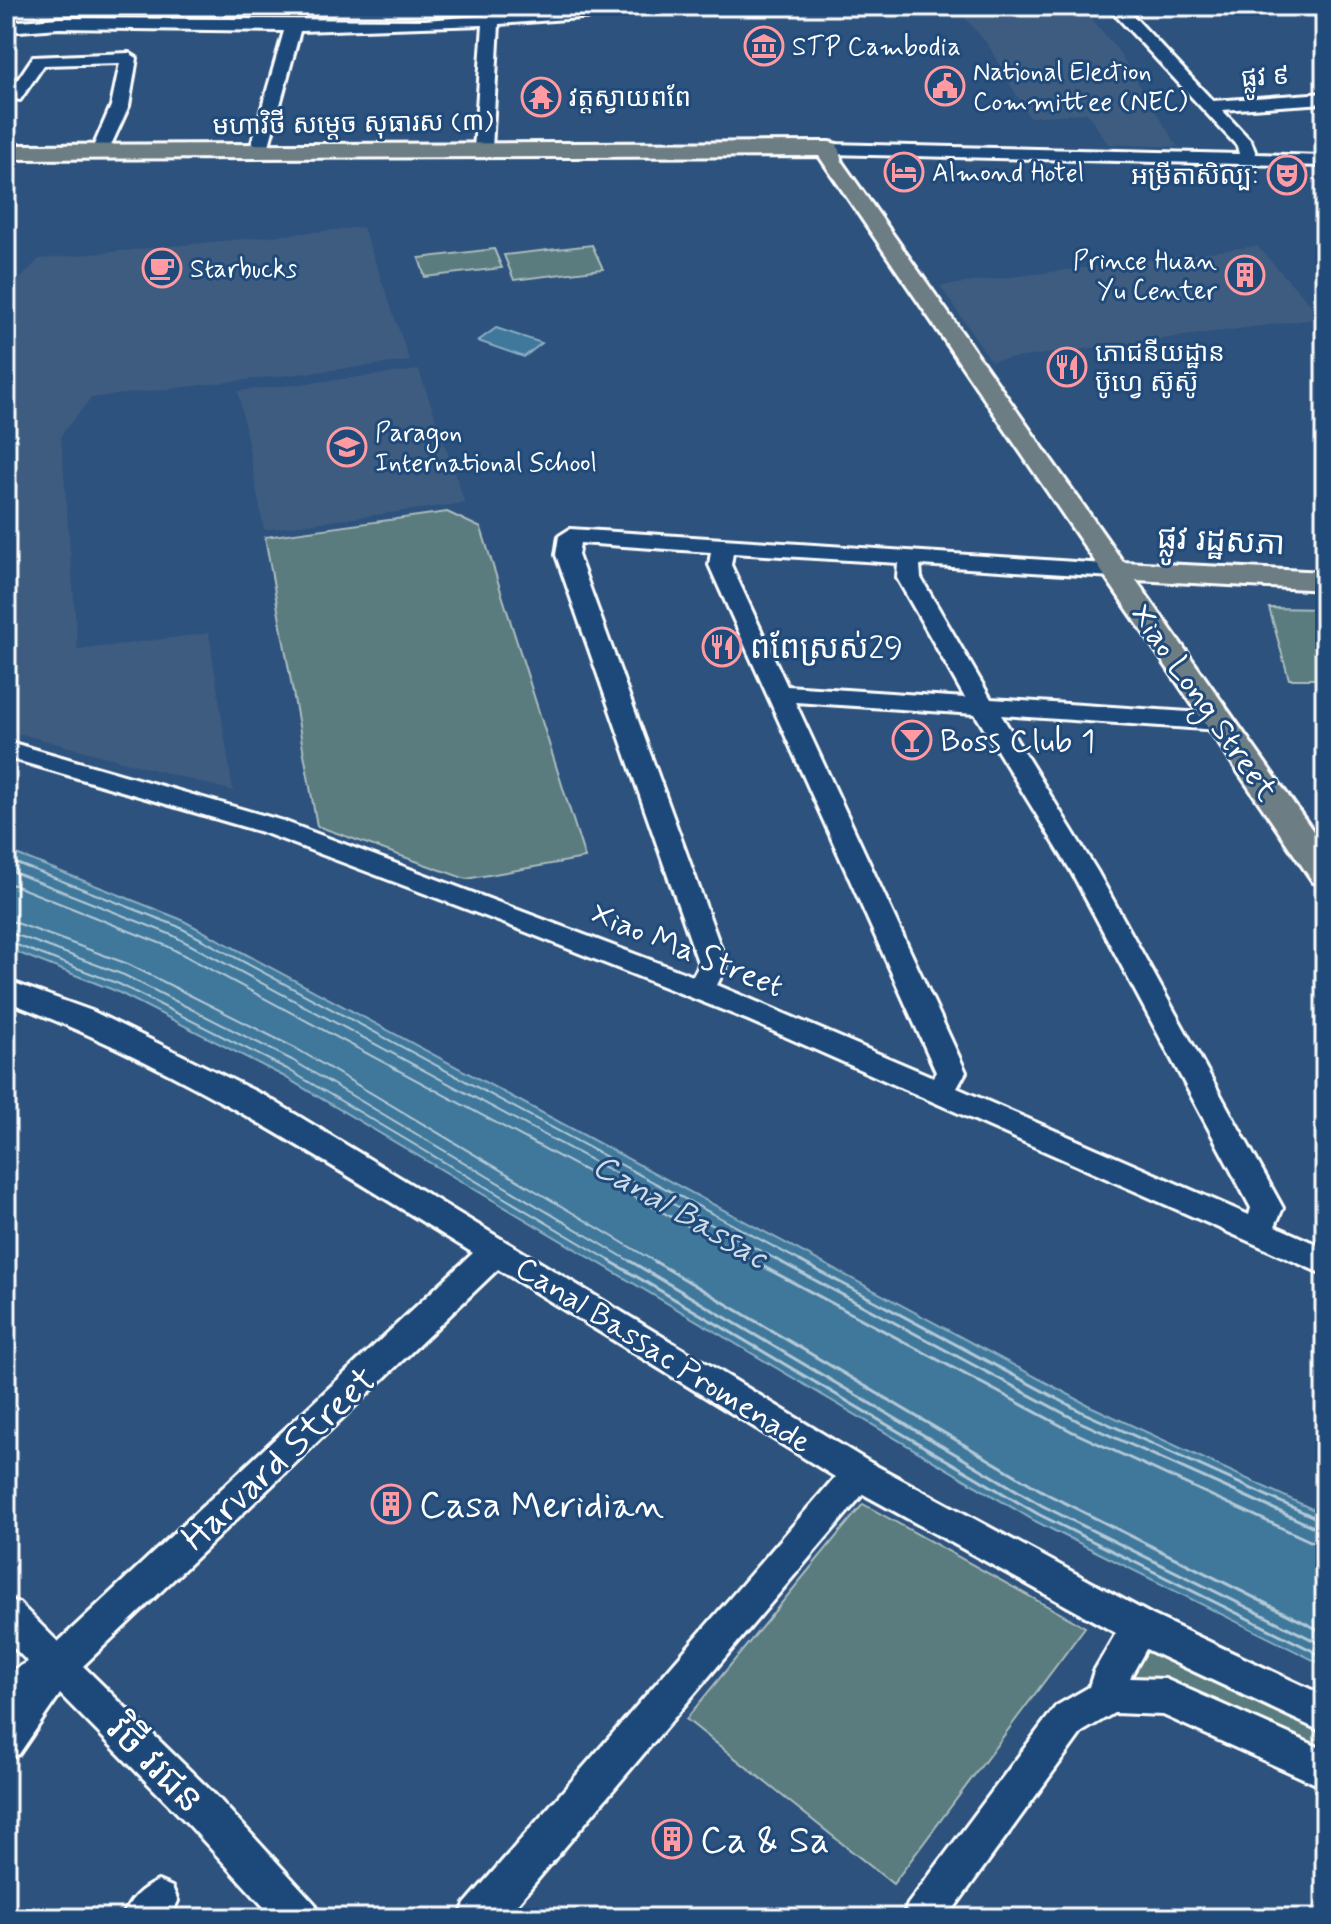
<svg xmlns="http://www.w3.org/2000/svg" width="1331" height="1924" font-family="Mynerve,'Noto Sans Khmer',sans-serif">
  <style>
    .built { fill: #3e5b80 }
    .green { fill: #5a7b7f; stroke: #acbdbf; stroke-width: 2 }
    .water { fill: #40789b; stroke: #8caec3; stroke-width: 2 }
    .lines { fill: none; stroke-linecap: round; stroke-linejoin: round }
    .shore-far1 { stroke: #b3c9d7; stroke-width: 2 }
    .shore { stroke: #b3c9d7; stroke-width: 3 }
    .minor-casing { stroke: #fff; stroke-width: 6 }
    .major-casing { stroke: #fff; stroke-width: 6 }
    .minor { fill: #1f4a7a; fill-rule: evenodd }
    .major { fill: #6d7d84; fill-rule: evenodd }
    .labels { text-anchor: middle; stroke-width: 6; stroke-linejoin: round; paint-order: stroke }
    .far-poi-label { font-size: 26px; fill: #fff; stroke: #1f4a7a; text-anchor: start }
    .far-street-label { font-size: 26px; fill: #fff; stroke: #1f4a7a }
    .street-label { font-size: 32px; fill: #fff; stroke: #1f4a7a }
    .poi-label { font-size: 32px; fill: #fff; stroke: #1f4a7a; text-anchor: start }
    .water-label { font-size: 34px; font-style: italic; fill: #cfdde6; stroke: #1f4a7a }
    .near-street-label { font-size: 38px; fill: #fff; stroke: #1f4a7a }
    .near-poi-label { font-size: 38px; fill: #fff; stroke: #1f4a7a; text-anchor: start }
  </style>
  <rect width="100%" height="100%" fill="#2d527d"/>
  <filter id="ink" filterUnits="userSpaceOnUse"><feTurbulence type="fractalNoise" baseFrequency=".0125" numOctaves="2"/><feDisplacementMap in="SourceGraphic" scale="16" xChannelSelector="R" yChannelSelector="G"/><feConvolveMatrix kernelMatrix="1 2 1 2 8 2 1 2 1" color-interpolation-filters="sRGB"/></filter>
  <g filter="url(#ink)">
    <g class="built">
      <path d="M 955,6 L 1081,6 L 1117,49 L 1178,147 L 1108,144 L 1087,113 L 1029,117 L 988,45 Z"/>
      <path d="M 363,227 L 410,361 L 91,398 L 61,435 L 78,650 L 209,633 L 233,791 L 6,730 L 6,294 L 39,259 Z"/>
      <path d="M 1257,246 L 1323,318 L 991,361 L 940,286 Z"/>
      <path d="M 419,370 L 465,503 L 264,530 L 238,391 Z"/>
    </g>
    <g class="green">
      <path d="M 592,245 L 603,269 L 514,280 L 504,255 Z"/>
      <path d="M 494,249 L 502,268 L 425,277 L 419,258 Z"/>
      <path d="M 447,512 L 481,528 L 585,858 L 466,879 L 317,826 L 265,537 Z"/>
      <path d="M 1269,608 L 1325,609 L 1325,679 L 1289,679 Z"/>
      <path d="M 863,1504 L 1085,1627 L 893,1884 L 686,1719 Z"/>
      <path d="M 1139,1627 L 1325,1715 L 1325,1769 L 1110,1695 Z"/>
    </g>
    <g class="water">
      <path d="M 496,328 L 542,343 L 524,357 L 478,341 Z"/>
      <path d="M 6,850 L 180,919 L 1088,1405 L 1325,1515 L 1325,1666 L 1035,1521 L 283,1076 L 116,991 L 6,948 Z"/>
    </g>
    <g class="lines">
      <g class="shore-far1">
        <path d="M 6,859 L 177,926 L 804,1263"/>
        <path d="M 6,869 L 172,935 L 783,1263"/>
        <path d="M 6,882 L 167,946 L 757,1263"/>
        <path d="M 6,919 L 128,964 L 297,1049 L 657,1263"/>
        <path d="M 6,931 L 124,975 L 292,1060 L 633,1263"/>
        <path d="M 6,941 L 119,984 L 287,1069 L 614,1263"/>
      </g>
      <g class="shore">
        <path d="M 610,1261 L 1038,1514 L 1325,1657"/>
        <path d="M 630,1261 L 1043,1506 L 1325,1646"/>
        <path d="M 654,1261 L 1049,1495 L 1325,1633"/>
        <path d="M 753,1261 L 1073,1432 L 1310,1541 L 1325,1544"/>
        <path d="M 779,1261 L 1080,1422 L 1325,1532"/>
        <path d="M 800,1261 L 1084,1413 L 1325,1522"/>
      </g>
      <defs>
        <g id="minor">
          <path d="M 613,6 L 683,6 L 675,11 L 499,24 L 492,149 L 483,154 L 474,149 L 483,25 L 300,31 L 267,153 L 258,158 L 249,153 L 284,31 L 59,28 L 6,32 L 6,22 L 59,18 L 425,20 Z"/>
          <path d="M 1107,6 L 1124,6 L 1213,101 L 1325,93 L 1325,103 L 1222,110 L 1251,141 L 1256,154 L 1325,156 L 1325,166 L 829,154 L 820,149 L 829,144 L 1239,154 L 1237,146 Z"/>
          <path d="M 129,53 L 137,58 L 129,106 L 106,156 L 100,157 L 91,152 L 111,106 L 120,63 L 44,65 L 20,100 L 6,97 L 33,57 Z"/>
          <path d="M 570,529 L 1121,565 L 1124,570 L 1113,577 L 920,565 L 921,578 L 991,699 L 1219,714 L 1231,722 L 1219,730 L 1001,715 L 1097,871 L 1278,1199 L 1283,1208 L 1275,1226 L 1325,1248 L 1325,1275 L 748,1020 L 511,926 L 265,833 L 6,757 L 6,741 L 283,821 L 693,976 L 699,965 L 556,555 L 559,536 ZM 580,543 L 711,552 L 709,565 L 936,1072 L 933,1077 L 717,985 L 727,965 L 578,555 ZM 733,553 L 898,563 L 897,578 L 965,698 L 787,686 L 731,565 ZM 795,702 L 975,714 L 1071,871 L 1251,1208 L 1249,1215 L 957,1088 L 966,1072 Z"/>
          <path d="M 6,980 L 92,1011 L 267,1097 L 871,1463 L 1152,1615 L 1325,1696 L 1325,1733 L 1146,1649 L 1130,1678 L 1165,1679 L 1325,1750 L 1325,1788 L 1163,1715 L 1114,1713 L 1082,1732 L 947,1918 L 902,1918 L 908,1904 L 1056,1706 L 1089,1687 L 1094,1671 L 1116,1633 L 863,1494 L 505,1918 L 459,1918 L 465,1904 L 835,1477 L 498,1269 L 83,1666 L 219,1799 L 315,1904 L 321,1918 L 274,1918 L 191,1827 L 60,1694 L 19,1754 L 6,1759 L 6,1674 L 28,1662 L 6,1640 L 6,1598 L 19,1603 L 58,1642 L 473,1253 C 322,1160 173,1063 6,1001 Z"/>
          <path d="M 158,1881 L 172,1887 L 178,1901 L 170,1918 L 122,1918 C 129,1900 140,1889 158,1881 Z"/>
        </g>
        <path id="major" d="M 829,142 L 837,144 L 842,162 L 1123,562 L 1325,572 L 1325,590 L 1136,580 L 1325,848 L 1325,886 L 1313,882 L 819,156 L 6,159 L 6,145 Z"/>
      </defs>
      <use href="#minor" class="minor-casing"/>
      <use href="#major" class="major-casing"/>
      <use href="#minor" class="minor"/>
      <use href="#major" class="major"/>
    </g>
  </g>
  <defs>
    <symbol id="museum-ring" viewBox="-11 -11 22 22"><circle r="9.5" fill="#1f4a7a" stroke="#ff9aa2" stroke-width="1.5"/><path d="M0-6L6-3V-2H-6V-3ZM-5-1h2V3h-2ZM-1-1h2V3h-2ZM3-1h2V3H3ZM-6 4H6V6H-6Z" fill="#ff9aa2"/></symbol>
    <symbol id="civic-ring" viewBox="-11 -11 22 22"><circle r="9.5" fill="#1f4a7a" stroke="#ff9aa2" stroke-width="1.5"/><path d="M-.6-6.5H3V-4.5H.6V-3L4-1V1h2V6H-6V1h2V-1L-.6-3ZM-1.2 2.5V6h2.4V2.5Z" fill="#ff9aa2"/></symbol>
    <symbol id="temple-ring" viewBox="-11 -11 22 22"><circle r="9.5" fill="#1f4a7a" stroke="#ff9aa2" stroke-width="1.5"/><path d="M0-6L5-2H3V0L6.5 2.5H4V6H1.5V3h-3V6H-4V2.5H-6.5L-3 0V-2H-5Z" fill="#ff9aa2"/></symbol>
    <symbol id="hotel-ring" viewBox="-11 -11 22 22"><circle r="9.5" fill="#1f4a7a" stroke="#ff9aa2" stroke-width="1.5"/><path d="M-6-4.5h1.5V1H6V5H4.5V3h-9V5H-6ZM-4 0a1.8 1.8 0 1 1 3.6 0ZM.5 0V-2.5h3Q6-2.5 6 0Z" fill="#ff9aa2"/></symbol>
    <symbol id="theatre-ring" viewBox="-11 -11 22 22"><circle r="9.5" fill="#1f4a7a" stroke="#ff9aa2" stroke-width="1.5"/><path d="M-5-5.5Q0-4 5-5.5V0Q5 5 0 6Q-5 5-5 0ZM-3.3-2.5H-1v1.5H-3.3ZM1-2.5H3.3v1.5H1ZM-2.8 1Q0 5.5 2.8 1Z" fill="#ff9aa2"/></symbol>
    <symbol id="cafe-ring" viewBox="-11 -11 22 22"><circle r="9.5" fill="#1f4a7a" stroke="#ff9aa2" stroke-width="1.5"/><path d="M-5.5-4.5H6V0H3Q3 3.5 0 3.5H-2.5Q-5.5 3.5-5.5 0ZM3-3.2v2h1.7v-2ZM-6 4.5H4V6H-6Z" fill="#ff9aa2"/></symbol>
    <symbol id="building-ring" viewBox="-11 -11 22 22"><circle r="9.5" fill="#1f4a7a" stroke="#ff9aa2" stroke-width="1.5"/><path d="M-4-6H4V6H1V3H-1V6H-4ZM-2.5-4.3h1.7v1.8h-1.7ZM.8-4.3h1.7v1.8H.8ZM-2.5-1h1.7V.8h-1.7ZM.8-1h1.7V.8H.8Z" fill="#ff9aa2"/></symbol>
    <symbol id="restaurant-ring" viewBox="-11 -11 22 22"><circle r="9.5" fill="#1f4a7a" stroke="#ff9aa2" stroke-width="1.5"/><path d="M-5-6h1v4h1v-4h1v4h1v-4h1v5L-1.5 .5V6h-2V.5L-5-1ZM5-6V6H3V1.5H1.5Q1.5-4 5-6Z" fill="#ff9aa2"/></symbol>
    <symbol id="school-ring" viewBox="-11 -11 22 22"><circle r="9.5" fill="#1f4a7a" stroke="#ff9aa2" stroke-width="1.5"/><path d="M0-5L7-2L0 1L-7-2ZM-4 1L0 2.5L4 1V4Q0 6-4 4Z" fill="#ff9aa2"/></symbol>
    <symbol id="bar-ring" viewBox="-11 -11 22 22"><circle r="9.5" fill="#1f4a7a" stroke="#ff9aa2" stroke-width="1.5"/><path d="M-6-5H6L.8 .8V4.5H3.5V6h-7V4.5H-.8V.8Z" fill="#ff9aa2"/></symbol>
  </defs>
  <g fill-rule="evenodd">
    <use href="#museum-ring" x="742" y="24" width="44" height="44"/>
    <use href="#civic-ring" x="923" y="64" width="44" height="44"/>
    <use href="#temple-ring" x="519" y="75" width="44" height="44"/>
    <use href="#hotel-ring" x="882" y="150" width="44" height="44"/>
    <use href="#theatre-ring" x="1265" y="153" width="44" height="44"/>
    <use href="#cafe-ring" x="140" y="246" width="44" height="44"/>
    <use href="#building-ring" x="1223" y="253" width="44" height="44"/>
    <use href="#restaurant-ring" x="1045" y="345" width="44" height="44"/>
    <use href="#school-ring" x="325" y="425" width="44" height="44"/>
    <use href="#restaurant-ring" x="700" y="625" width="44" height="44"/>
    <use href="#bar-ring" x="890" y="718" width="44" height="44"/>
    <use href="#building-ring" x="369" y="1482" width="44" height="44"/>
    <use href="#building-ring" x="650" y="1817" width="44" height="44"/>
  </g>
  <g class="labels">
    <g class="far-poi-label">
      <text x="792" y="55">STP Cambodia</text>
      <text x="973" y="80">National Election<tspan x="973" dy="30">Committee (NEC)</tspan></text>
      <text x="569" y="106">វត្តស្វាយពពែ</text>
      <text x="932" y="181">Almond Hotel</text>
      <text x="1259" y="184" text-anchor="end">អម្រីតាសិល្បៈ</text>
      <text x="1217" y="269" text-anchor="end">Prince Huan<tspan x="1217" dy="30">Yu Center</tspan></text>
      <text x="190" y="277">Starbucks</text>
      <text x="1095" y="361">ភោជនីយដ្ឋាន<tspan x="1095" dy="30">ប៊ូហ្វេ ស៊ូស៊ូ</tspan></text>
      <text x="375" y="441">Paragon<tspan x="375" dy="30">International School</tspan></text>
    </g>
    <g class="far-street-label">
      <text transform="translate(1265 76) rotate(-4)" y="9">ផ្លូវ ៩</text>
      <text transform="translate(353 123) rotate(-1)" y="9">មហាវិថី សម្តេច សុធារស (៣)</text>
    </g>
    <g class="street-label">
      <text transform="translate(1221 540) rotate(3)" y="11">ផ្លូវ រដ្ឋសភា</text>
      <text transform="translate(1205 702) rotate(55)" y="11">Xiao Long Street</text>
      <text transform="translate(688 949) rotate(22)" y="11">Xiao Ma Street</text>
      <text transform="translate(664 1354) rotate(32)" y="11">Canal Bassac Promenade</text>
    </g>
    <g class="poi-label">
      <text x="750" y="658">ពពែស្រស់29</text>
      <text x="940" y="751">Boss Club 1</text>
    </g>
    <g class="water-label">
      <text transform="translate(681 1210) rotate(30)" y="12">Canal Bassac</text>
    </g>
    <g class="near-street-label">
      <text transform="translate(278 1458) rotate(-43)" y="13">Harvard Street</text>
      <text transform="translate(156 1764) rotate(45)" y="13">វិថី វរជន</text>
    </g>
    <g class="near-poi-label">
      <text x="419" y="1517">Casa Meridian</text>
      <text x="700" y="1852">Ca &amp; Sa</text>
    </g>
  </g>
  <rect width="1331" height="1924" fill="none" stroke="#1f4a7a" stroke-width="32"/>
  <rect x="16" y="16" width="1299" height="1892" fill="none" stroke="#fff" stroke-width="3" filter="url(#ink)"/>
</svg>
